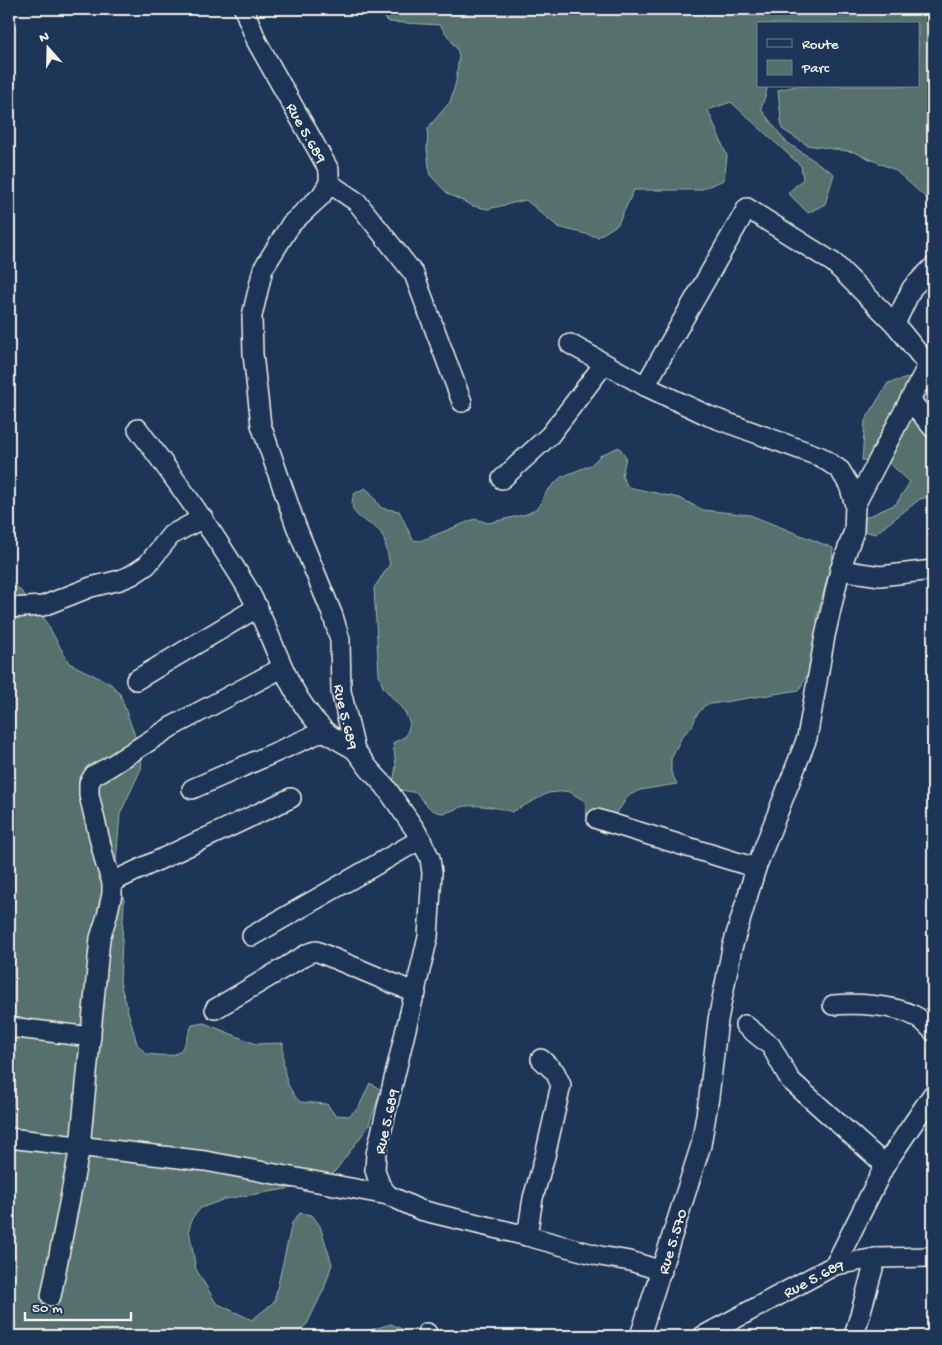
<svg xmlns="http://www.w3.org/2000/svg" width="942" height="1345" font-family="'Gochi Hand',sans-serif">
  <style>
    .green { fill: #54706d; stroke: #a4b0aa }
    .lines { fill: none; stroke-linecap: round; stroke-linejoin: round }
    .minor-casing { stroke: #f4f1e8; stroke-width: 22 }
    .minor { stroke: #1d3557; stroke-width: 19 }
    .labels { text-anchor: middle; stroke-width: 4.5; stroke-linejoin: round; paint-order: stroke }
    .street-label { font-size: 16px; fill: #f4f1e8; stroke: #1d3557 }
  </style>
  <rect width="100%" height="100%" fill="#1d3557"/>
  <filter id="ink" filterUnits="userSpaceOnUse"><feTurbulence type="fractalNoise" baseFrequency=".02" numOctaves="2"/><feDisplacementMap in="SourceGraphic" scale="10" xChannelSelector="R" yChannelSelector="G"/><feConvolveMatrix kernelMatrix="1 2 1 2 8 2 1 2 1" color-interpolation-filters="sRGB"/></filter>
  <g filter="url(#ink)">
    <g class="green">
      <path d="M 381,9 L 933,9 L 933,204 L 895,170 L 854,152 L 807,145 L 782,129 L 778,90 L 796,86 L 918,86 L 918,24 L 758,24 L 758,86 L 768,86 L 761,109 L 785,141 L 834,174 L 825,204 L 808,213 L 788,193 L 803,179 L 801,166 L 731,102 L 708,110 L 727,156 L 724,180 L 699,190 L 634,190 L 618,224 L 598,237 L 558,227 L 526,200 L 488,209 L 473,206 L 448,194 L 430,175 L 427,149 L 428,128 L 450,102 L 456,82 L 459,55 L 457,49 L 440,25 L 389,22 L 384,17 Z"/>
      <path d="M 933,372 L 933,496 L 920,499 L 875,534 L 860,530 L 865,518 L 896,504 L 910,482 L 888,462 L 862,460 L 865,421 L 888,383 Z"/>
      <path d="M 619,447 L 626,457 L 622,476 L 628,487 L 679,498 L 703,510 L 750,515 L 833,548 L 832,561 L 817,616 L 817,656 L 799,690 L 705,705 L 696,716 L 692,727 L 682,736 L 671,759 L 671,772 L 677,784 L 640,790 L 628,796 L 617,813 L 622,824 L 619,830 L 606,834 L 588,826 L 585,801 L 568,791 L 548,793 L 512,812 C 498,807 481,805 466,806 C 459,807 451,812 444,813 C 431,814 423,801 417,793 L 397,789 L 393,784 L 396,765 L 393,743 L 406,736 L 410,724 L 405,712 L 383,687 L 379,675 L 374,588 L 390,564 C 388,557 385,539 381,533 C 370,519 345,519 354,494 L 365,488 L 370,492 L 381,508 L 399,511 L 413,540 L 420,541 L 475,519 L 488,523 L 527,514 L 538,508 L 547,491 L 561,477 L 591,465 L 601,455 Z"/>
      <path d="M 9,582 L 12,582 L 40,611 L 69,663 L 111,684 L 120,694 L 142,756 L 141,769 L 120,814 L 116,862 L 124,901 L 120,982 L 137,1044 L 146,1054 C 180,1057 180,1058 192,1025 L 204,1023 L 256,1044 L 283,1043 C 283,1067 283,1084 300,1102 L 327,1104 L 335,1115 L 349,1116 L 359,1107 L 370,1083 L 381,1090 L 368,1127 L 327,1182 L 305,1192 L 299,1187 L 225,1199 L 201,1208 L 192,1218 L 189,1230 L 196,1269 L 216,1303 L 252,1320 L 274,1302 L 292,1223 L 300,1213 L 312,1215 L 320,1226 L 332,1264 L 324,1289 L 307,1324 L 294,1336 L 9,1336 Z"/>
      <path d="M 391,1324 L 404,1330 L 407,1336 L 324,1336 L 324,1334 L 351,1336 Z"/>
    </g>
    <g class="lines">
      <defs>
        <g id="minor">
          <path id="s1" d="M 244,9 L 257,42 L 329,170 L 329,183 L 321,196 L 291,224 L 263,269 L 252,316 L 253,354 L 261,425 L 296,526 L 333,616 L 340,640 L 341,691 L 355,750 L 370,770 L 385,786 L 416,831 L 430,858 L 432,873 L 428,937 L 376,1154 L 375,1170 L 380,1185 L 388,1195 L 420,1210 L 527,1236 L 600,1256 L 630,1261 L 662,1271"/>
          <path d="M 329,183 L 357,202 L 414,274 L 462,402"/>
          <path d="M 895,324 L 912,288 L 933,267"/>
          <path d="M 570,344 L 645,386 L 709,416 L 821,457 L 840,470 L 849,485 L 855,505 L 854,531 L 840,570 L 825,636 L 807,738 L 756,868 L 732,948 L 718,1020 L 709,1097 L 701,1145 L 640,1336"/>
          <path d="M 645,386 L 747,208 L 834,263 L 895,324 L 928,365 L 855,505"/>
          <path d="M 910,400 L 933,428"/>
          <path d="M 138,429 C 176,480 213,531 246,586 C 274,634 282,688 323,729 C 331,738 345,743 355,750"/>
          <path d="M 502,479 L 550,435 L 604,364"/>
          <path d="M 840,570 L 880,576 L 933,570"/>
          <path d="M 9,608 L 43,606 L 91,587 L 120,580 L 132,575 L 147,565 L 171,535 L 203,518"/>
          <path d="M 136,680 L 258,607"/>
          <path d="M 192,789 L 324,731"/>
          <path d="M 597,819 L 756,868"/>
          <path d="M 112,882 L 291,798"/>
          <path d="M 252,936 L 421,839"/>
          <path d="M 833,1005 C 857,1003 894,1005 915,1016 C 922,1019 928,1026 933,1031"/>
          <path d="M 215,1009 L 309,953 L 316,951 L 416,993"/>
          <path d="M 745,1025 L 771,1046 L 790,1080 L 885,1165"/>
          <path d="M 9,1027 L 91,1037"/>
          <path d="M 9,1138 L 205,1161 L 388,1195"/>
          <path d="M 527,1236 L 533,1198 L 545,1156 L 561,1085 L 555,1072 L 541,1059"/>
          <path d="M 835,1265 L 885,1165 L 933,1094"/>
          <path d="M 51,1296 L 80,1147 L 100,938 L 107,916 L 112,894 L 112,882 L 105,862 L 89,795 L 89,783 L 94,775 L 109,767 L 171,727 L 282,668"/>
          <path d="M 427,1333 L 427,1336"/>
          <path id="s2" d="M 703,1336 L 835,1265 L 876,1258 L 933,1257"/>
          <path d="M 854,1336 L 876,1258"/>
        </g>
      </defs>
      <use href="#minor" class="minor-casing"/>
      <use href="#minor" class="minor"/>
    </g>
  </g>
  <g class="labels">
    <g class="street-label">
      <text dy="6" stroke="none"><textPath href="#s1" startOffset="139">Rue 5.689</textPath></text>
      <text dy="6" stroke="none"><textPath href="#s1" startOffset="769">Rue 5.689</textPath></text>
      <text transform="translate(385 1121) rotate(-77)" y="6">Rue 5.689</text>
      <text transform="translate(671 1241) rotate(-73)" y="6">Rue 5.570</text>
      <text dy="6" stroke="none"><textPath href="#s2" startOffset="125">Rue 5.689</textPath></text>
    </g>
  </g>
  <rect width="942" height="1345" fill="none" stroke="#1d3557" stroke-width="30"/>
  <rect x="15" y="15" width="912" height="1315" fill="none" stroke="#f4f1e8" stroke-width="2" filter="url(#ink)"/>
  <rect x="757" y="22" width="162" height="65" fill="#1d3557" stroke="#738091"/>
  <rect x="767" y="39" width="25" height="8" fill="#1d3557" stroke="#738091"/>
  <text x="802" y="48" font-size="15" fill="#f4f1e8">Route</text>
  <rect x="767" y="60" width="25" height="15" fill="#54706d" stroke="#738091"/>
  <text x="802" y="72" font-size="15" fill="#f4f1e8">Parc</text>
  <g transform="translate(48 48) rotate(340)" stroke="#1d3557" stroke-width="4" paint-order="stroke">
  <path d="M0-4L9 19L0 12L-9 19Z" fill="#f4f1e8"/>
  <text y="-8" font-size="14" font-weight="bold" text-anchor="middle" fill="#f4f1e8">N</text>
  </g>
  <path d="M25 1312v8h106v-8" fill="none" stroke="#f4f1e8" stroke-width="2.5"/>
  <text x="32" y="1312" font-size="15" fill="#f4f1e8" stroke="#1d3557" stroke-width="4" paint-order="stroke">50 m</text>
</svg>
